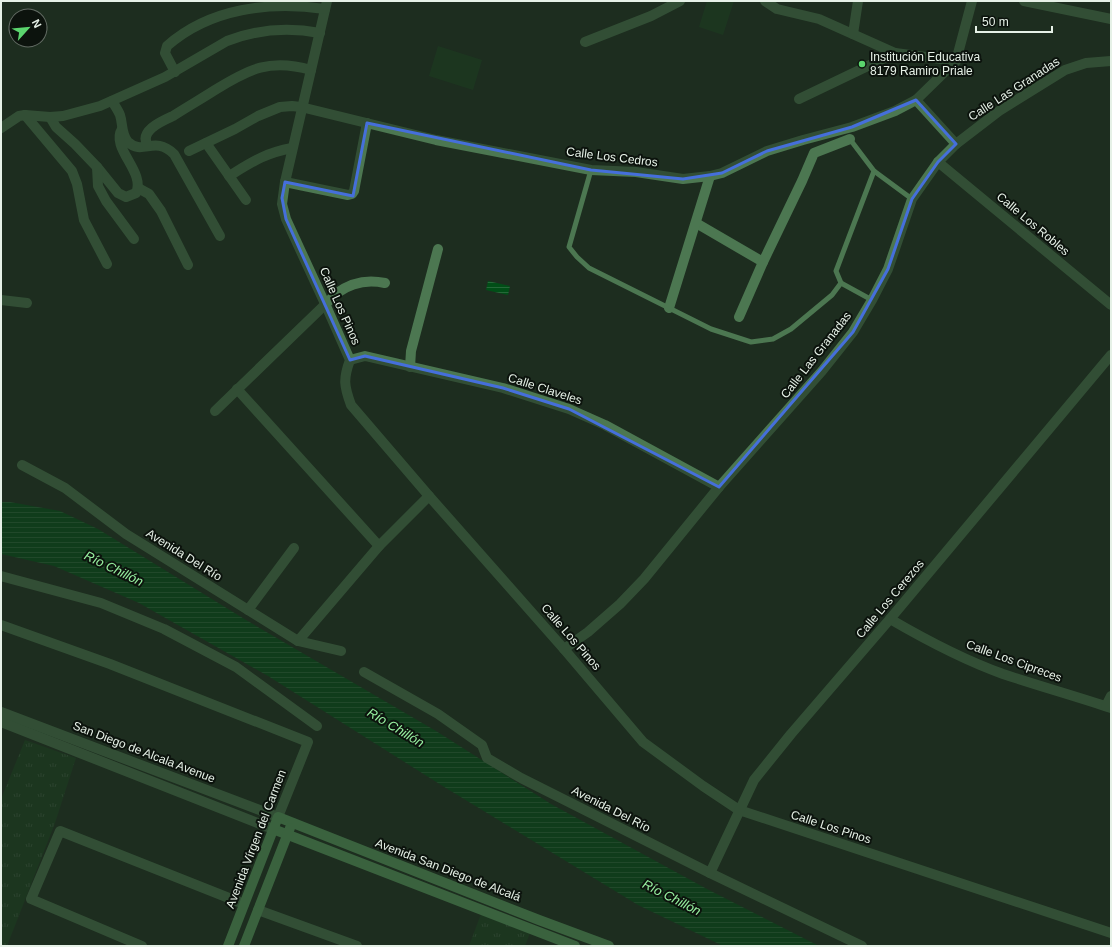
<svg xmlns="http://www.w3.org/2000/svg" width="1112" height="947" font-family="Arial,sans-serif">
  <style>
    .grass { fill: #1c4121 }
    .park { fill: url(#park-tufts) }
    .water { fill: url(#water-rules) }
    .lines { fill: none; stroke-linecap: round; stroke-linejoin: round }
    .service { stroke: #4c7751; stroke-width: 5 }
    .minor { stroke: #4c7751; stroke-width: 10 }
    .tertiary { stroke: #4c7751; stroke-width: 10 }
    .secondary { stroke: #5da365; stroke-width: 10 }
    .marked { fill: none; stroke: #456fdb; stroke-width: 3; stroke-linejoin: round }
    .poi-dot { fill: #5bd56e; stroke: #0c130d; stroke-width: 1.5 }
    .labels { text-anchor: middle; stroke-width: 4; stroke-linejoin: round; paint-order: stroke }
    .poi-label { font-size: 12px; fill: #e6f1e7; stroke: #0c130d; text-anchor: start }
    .street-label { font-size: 12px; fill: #e6f1e7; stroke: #0c130d }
    .water-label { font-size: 13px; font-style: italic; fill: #97f0a0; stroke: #0c130d }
  </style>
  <defs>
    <pattern id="park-tufts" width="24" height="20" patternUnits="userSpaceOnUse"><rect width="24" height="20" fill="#1c4121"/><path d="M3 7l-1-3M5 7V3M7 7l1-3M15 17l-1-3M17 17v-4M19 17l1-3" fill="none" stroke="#3d5d41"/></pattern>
    <pattern id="water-rules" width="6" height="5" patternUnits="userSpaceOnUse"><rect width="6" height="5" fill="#014e17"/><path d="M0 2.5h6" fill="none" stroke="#266839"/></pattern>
  </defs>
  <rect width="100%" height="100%" fill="#1d2d1f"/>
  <g class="grass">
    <path d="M 707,1 L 734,1 L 723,35 L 699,27 Z"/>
    <path d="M 438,46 L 482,60 L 473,90 L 429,76 Z"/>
  </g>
  <g class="park">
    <path d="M 25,740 L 76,758 L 55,823 L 7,946 L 1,946 L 1,799 Z"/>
    <path d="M 481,914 L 530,933 L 525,946 L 469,946 Z"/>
  </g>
  <g class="water">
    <path d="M 488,281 L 510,286 L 508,295 L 486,290 Z"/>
    <path d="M 1,502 L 10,502 L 60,511 L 98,529 L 246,620 L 436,731 L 551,804 L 707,889 L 819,946 L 723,946 L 719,944 L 638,905 L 441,785 L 268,676 L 139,603 L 54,566 L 1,554 Z"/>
  </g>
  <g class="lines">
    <g class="service">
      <path d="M 849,138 L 874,171 L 912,199"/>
      <path d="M 591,170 L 569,247 L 577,257 L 589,268 L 711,329 L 751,342 L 773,339 L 791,329 L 832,295 L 841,283"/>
      <path d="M 872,300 L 841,283 L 836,271 L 874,171"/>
    </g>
    <g class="minor">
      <path d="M 327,1 L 285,182 L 282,204 L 286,219 L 327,308 L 350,360 C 343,379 344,386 351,405 L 429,496 L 564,649 L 643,742 L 703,786 L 739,810 L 1111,933"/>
      <path d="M 765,1 L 777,9 L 819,19 L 895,53"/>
      <path d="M 1024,1 L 1111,19"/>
      <path d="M 853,34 L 858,1"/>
      <path d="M 585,42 L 651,16 L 680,1"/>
      <path d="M 175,72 L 165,53 L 167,46 C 210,8 270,1 325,9"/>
      <path d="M 799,99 L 895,53 L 956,61"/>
      <path d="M 916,100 L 956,144"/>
      <path d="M 112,101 C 115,106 118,110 120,115 C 123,124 121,134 128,142 C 143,156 154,135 174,154 L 220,236"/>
      <path d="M 25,115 L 72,171 L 77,184 L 84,220 L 107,264"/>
      <path d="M 50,117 L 56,127 L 75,144 L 97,167 L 118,193 L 126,197 L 136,193 C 146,172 110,148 122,129"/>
      <path d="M 1,128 L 19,116 L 25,115 L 50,117 L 63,116 L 100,106 L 165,77 L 227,41 C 258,29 288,27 320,33"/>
      <path d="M 206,143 L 246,200"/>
      <path d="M 148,146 C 138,131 162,121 173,116 C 187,107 201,99 215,90 C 249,69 270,58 311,70"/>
      <path d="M 189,151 L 235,129 L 258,116 L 280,107 L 292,106 L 301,107 L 436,140 L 591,170 L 636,172 L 683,179 L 710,176 L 722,173 L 767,151 L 803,140 L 852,127 L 895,111 L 916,100 L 956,61 L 972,1"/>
      <path d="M 938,162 L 1111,305"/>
      <path d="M 97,167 L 98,186 L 106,201 L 134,239"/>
      <path d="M 229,176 C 252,162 265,153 292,148"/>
      <path d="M 285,182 L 348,195 L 352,194 L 354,191 L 367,123"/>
      <path d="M 138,188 L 149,194 L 161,211 L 188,265"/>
      <path d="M 696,223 L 763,262"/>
      <path d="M 1,300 L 27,303"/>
      <path d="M 669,308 L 710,176"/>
      <path d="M 739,317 L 763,262 L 802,181 L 814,153 L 850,139"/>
      <path d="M 350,360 L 365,356 L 503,388 L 569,409 L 605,425 L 719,487"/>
      <path d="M 410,367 L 411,351 L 438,249"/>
      <path d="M 237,389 L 379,546"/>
      <path d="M 215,411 L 337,293 C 352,282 367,279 385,283"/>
      <path d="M 22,465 L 65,488 L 126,534 L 298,641 L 341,651"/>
      <path d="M 1,576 L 101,603 L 164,629 L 236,667 L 317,726"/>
      <path d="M 248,610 L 294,548"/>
      <path d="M 890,619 C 926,640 964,660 1003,674 C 1039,686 1075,696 1111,708"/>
      <path d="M 1,625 L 110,664 L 308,742 L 278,817"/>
      <path d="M 298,641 L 379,546 L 429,496"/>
      <path d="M 564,649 L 588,632 L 620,604 L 644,579 L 719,487 L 822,371 L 853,332 L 872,300 L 888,269 L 912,199 L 938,162 L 956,144 L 999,111 L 1065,70 L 1086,63 L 1111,61"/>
      <path d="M 364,672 L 438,714 L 482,745 L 487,758 L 521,778 L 710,873 L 862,946"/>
      <path d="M 1106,706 L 1111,696"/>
      <path d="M 710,873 L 754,780 L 791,734 L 890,619 L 1111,355"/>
      <path d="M 258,910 L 357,946"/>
      <path d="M 142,946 L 31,899 L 60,831 L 244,904"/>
    </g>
    <g class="tertiary">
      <path d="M 1,712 L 278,817"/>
      <path d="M 1,722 L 273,829"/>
    </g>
    <g class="secondary">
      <path d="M 273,829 L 575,946"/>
      <path d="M 228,946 L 278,817 L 539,920 L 609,946"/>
      <path d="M 244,946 L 290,828"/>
    </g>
  </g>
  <path d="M0 0H1112V947H0ZM 916,100 L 956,144 L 938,162 L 912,199 L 888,269 L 853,332 L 719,487 L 569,409 L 503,388 L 365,356 L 350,360 L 286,219 L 282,198 L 285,182 L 353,196 L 367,123 L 591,170 L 683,179 L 722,173 L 767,151 L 852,127 Z" fill="#1d2d1f" fill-opacity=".55" fill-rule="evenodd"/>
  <path class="marked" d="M 916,100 L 956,144 L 938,162 L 912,199 L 888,269 L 853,332 L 719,487 L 569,409 L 503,388 L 365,356 L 350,360 L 286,219 L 282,198 L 285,182 L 353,196 L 367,123 L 591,170 L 683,179 L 722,173 L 767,151 L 852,127 Z"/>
  <circle class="poi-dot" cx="862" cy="64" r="4"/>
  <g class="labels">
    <g class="poi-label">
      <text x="870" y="61">Institución Educativa<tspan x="870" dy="14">8179 Ramiro Priale</tspan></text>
    </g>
    <g class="street-label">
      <text transform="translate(1014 89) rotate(-33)" y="4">Calle Las Granadas</text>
      <text transform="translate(612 157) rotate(7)" y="4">Calle Los Cedros</text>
      <text transform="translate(1033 224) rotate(40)" y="4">Calle Los Robles</text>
      <text transform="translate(340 306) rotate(66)" y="4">Calle Los Pinos</text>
      <text transform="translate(816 355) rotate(-52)" y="4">Calle Las Granadas</text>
      <text transform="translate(545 389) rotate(18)" y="4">Calle Claveles</text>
      <text transform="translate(184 555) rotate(32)" y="4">Avenida Del Río</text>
      <text transform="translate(890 599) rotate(-50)" y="4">Calle Los Cerezos</text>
      <text transform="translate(571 637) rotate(49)" y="4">Calle Los Pinos</text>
      <text transform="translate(1014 661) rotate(20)" y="4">Calle Los Cipreces</text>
      <text transform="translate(144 752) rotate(21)" y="4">San Diego de Alcala Avenue</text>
      <text transform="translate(611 809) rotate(27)" y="4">Avenida Del Río</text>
      <text transform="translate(831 827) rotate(18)" y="4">Calle Los Pinos</text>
      <text transform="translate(256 839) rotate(-69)" y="4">Avenida Vírgen del Carmen</text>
      <text transform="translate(448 870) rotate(21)" y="4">Avenida San Diego de Alcalá</text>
    </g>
    <g class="water-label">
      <text transform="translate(114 568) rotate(26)" y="5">Río Chillón</text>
      <text transform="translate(396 727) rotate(31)" y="5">Río Chillón</text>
      <text transform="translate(672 897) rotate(27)" y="5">Río Chillón</text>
    </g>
  </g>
  <rect width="1112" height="947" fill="none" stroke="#e6f1e7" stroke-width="4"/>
  <g transform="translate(28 28) rotate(63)"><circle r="19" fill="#0c130d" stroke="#636c64"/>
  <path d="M0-3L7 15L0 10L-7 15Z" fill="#5bd56e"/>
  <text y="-6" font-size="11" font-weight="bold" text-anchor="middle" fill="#e6f1e7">N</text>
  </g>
  <path d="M976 26v6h76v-6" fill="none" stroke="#e6f1e7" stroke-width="2"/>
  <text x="982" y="26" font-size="12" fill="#e6f1e7" stroke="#0c130d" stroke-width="3" paint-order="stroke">50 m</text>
</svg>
